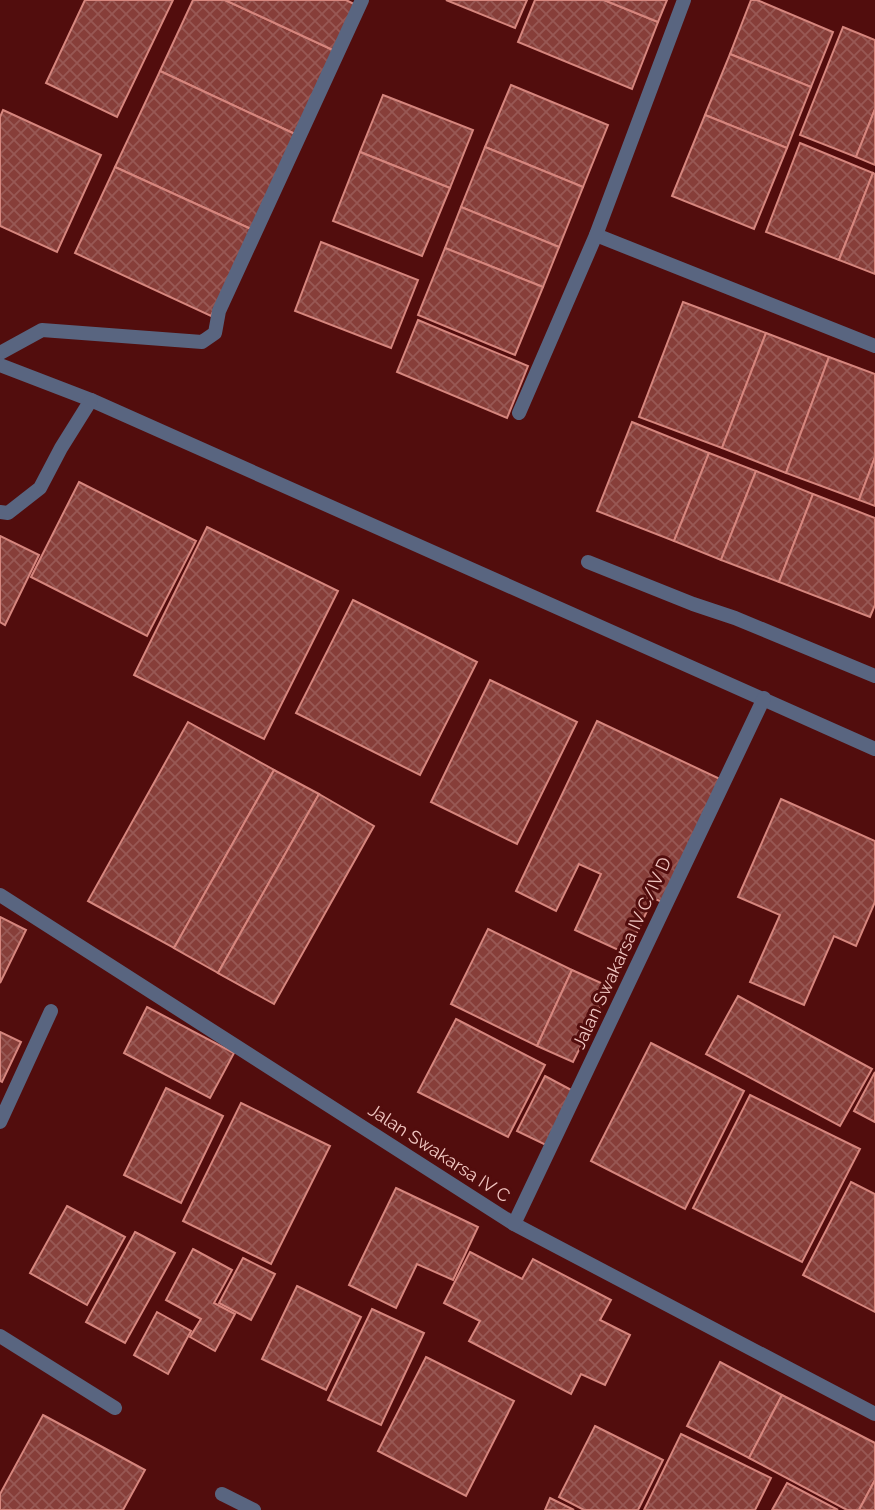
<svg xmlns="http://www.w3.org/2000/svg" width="875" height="1510" font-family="Raleway,sans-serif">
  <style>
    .building { fill: url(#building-cross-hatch); stroke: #d6867e; stroke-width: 2 }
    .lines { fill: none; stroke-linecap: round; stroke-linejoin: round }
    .minor { stroke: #596580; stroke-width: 14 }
    .labels { text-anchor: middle; stroke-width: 6; stroke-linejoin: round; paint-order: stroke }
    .street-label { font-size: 18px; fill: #f2c7c2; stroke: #520d0d }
  </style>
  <defs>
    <pattern id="building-cross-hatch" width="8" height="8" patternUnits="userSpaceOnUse" patternTransform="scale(1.75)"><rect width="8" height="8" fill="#873e39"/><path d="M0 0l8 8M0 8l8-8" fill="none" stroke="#985854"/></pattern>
  </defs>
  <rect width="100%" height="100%" fill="#520d0d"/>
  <g class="building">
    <path d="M 85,0 L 173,0 L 117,117 L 46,83 Z"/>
    <path d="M 193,0 L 225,0 L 335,51 L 295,134 L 160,71 Z"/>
    <path d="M 225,0 L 346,0 L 356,5 L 335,51 Z"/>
    <path d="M 446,0 L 527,0 L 515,28 Z"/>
    <path d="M 535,0 L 604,0 L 658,22 L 632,89 L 518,42 Z"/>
    <path d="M 604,0 L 667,0 L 658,22 Z"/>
    <path d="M 751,0 L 757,0 L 833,32 L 811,87 L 730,54 Z"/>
    <path d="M 843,27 L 875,40 L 875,109 L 856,157 L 800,135 Z"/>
    <path d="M 730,54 L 811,87 L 787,148 L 705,115 Z"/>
    <path d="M 160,71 L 295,134 L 251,229 L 115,167 Z"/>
    <path d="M 511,85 L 608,125 L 583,187 L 485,147 Z"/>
    <path d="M 383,95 L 473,130 L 450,188 L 360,152 Z"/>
    <path d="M 875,109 L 875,165 L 856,157 Z"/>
    <path d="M 3,110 L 101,155 L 57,252 L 0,226 L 0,117 Z"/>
    <path d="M 705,115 L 787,148 L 754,229 L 672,196 Z"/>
    <path d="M 800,143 L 873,173 L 839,260 L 766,232 Z"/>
    <path d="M 485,147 L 583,187 L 559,247 L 461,207 Z"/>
    <path d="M 360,152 L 450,188 L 422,256 L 333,221 Z"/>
    <path d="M 115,167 L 251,229 L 211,316 L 75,253 Z"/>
    <path d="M 873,173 L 875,174 L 875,274 L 839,260 Z"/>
    <path d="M 461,207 L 559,247 L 543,287 L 445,248 Z"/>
    <path d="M 321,242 L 418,280 L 391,348 L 295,311 Z"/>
    <path d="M 445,248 L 543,287 L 515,355 L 418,315 Z"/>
    <path d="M 683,302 L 766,333 L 722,448 L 639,417 Z"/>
    <path d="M 418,320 L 528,366 L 507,418 L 397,372 Z"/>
    <path d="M 766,333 L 829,357 L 786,473 L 722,448 Z"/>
    <path d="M 829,357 L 875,374 L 875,457 L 859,500 L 786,473 Z"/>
    <path d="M 632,422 L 709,453 L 674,541 L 597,511 Z"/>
    <path d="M 709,453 L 756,471 L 721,560 L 674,541 Z"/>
    <path d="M 875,457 L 875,506 L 859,500 Z"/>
    <path d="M 756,471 L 813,494 L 779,582 L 721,560 Z"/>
    <path d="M 79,482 L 196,541 L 147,636 L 31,577 Z"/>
    <path d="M 813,494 L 875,518 L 875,605 L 870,617 L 779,582 Z"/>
    <path d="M 207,527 L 338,591 L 264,739 L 134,675 Z"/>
    <path d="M 0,536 L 39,555 L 5,625 L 0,622 Z"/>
    <path d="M 353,600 L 477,662 L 420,775 L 296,713 Z"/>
    <path d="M 490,680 L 577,722 L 517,844 L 431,802 Z"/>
    <path d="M 597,721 L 720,779 L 662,902 L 653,898 L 627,954 L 575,930 L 601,874 L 579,864 L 556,911 L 516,891 Z"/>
    <path d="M 188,722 L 274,770 L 174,948 L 88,901 Z"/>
    <path d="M 274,770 L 319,794 L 218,973 L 174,948 Z"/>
    <path d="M 319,794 L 374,826 L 274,1004 L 218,973 Z"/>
    <path d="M 781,799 L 875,841 L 875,902 L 856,946 L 834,936 L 804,1005 L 750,982 L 780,915 L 738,897 Z"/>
    <path d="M 0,917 L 26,930 L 0,983 Z"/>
    <path d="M 488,929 L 572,970 L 537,1046 L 451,1004 Z"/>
    <path d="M 572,970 L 610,987 L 573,1062 L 537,1046 Z"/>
    <path d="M 738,996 L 872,1069 L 840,1126 L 706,1054 Z"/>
    <path d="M 147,1007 L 234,1053 L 210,1098 L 124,1053 Z"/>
    <path d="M 456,1019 L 545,1065 L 508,1137 L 418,1092 Z"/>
    <path d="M 0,1032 L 21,1042 L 2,1082 L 0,1081 Z"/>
    <path d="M 651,1043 L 744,1091 L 685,1209 L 591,1161 Z"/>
    <path d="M 875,1072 L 875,1122 L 854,1111 Z"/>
    <path d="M 545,1076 L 575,1092 L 548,1146 L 517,1131 Z"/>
    <path d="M 166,1088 L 223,1116 L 181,1203 L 124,1175 Z"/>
    <path d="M 750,1095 L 860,1149 L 802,1262 L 693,1208 Z"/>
    <path d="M 241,1103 L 330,1146 L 271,1264 L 183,1221 Z"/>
    <path d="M 851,1182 L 875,1194 L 875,1312 L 803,1275 Z"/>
    <path d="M 396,1188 L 478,1227 L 453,1280 L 417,1264 L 396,1308 L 349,1285 Z"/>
    <path d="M 67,1206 L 125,1237 L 87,1305 L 30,1273 Z"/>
    <path d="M 135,1232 L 175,1253 L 125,1343 L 86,1322 Z"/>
    <path d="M 193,1249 L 232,1270 L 214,1303 L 235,1314 L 215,1351 L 190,1337 L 201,1319 L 166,1300 Z"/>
    <path d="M 470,1252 L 522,1279 L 533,1259 L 611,1300 L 600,1320 L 630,1335 L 605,1385 L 581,1374 L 571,1394 L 469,1341 L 480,1321 L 444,1303 Z"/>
    <path d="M 243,1258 L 275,1274 L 251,1320 L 219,1303 Z"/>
    <path d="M 297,1286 L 361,1317 L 326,1390 L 262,1359 Z"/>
    <path d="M 372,1309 L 424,1333 L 381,1425 L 328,1400 Z"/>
    <path d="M 157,1312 L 191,1331 L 168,1374 L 134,1355 Z"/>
    <path d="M 426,1357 L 514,1401 L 466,1496 L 378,1451 Z"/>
    <path d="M 720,1362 L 782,1395 L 749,1458 L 687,1426 Z"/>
    <path d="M 782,1395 L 875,1443 L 875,1480 L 859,1510 L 847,1510 L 749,1458 Z"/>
    <path d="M 43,1415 L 145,1470 L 123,1510 L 0,1510 L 0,1494 Z"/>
    <path d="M 595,1426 L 663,1460 L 638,1510 L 584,1510 L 559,1497 Z"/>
    <path d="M 681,1434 L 771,1478 L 755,1510 L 644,1510 Z"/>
    <path d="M 875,1480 L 875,1510 L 859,1510 Z"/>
    <path d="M 787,1483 L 838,1510 L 772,1510 Z"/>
    <path d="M 550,1498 L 574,1510 L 545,1510 Z"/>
  </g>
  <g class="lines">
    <g class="minor">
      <path d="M 596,235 L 875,346"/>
      <path d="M 0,353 L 42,330 L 202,342 L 215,333 L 219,311 L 362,0"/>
      <path d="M 0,365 L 91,400 L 875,749"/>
      <path d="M 519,413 L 596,235 L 684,0"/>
      <path d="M 0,512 L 8,513 L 40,488 L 61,448 L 91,400"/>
      <path d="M 588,562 L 693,604 L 735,618 L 875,676"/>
      <path d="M 0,895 L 514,1224 L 875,1414"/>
      <path d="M 0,1122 L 51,1011"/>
      <path d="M 514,1224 L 764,698"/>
      <path d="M 0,1336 L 115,1408"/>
      <path d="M 222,1494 L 254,1510"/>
    </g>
  </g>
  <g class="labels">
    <g class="street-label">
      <text transform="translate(622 953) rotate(-65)" y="6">Jalan Swakarsa IV C/IV D</text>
      <text transform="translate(439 1153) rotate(33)" y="6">Jalan Swakarsa IV C</text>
    </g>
  </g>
</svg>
